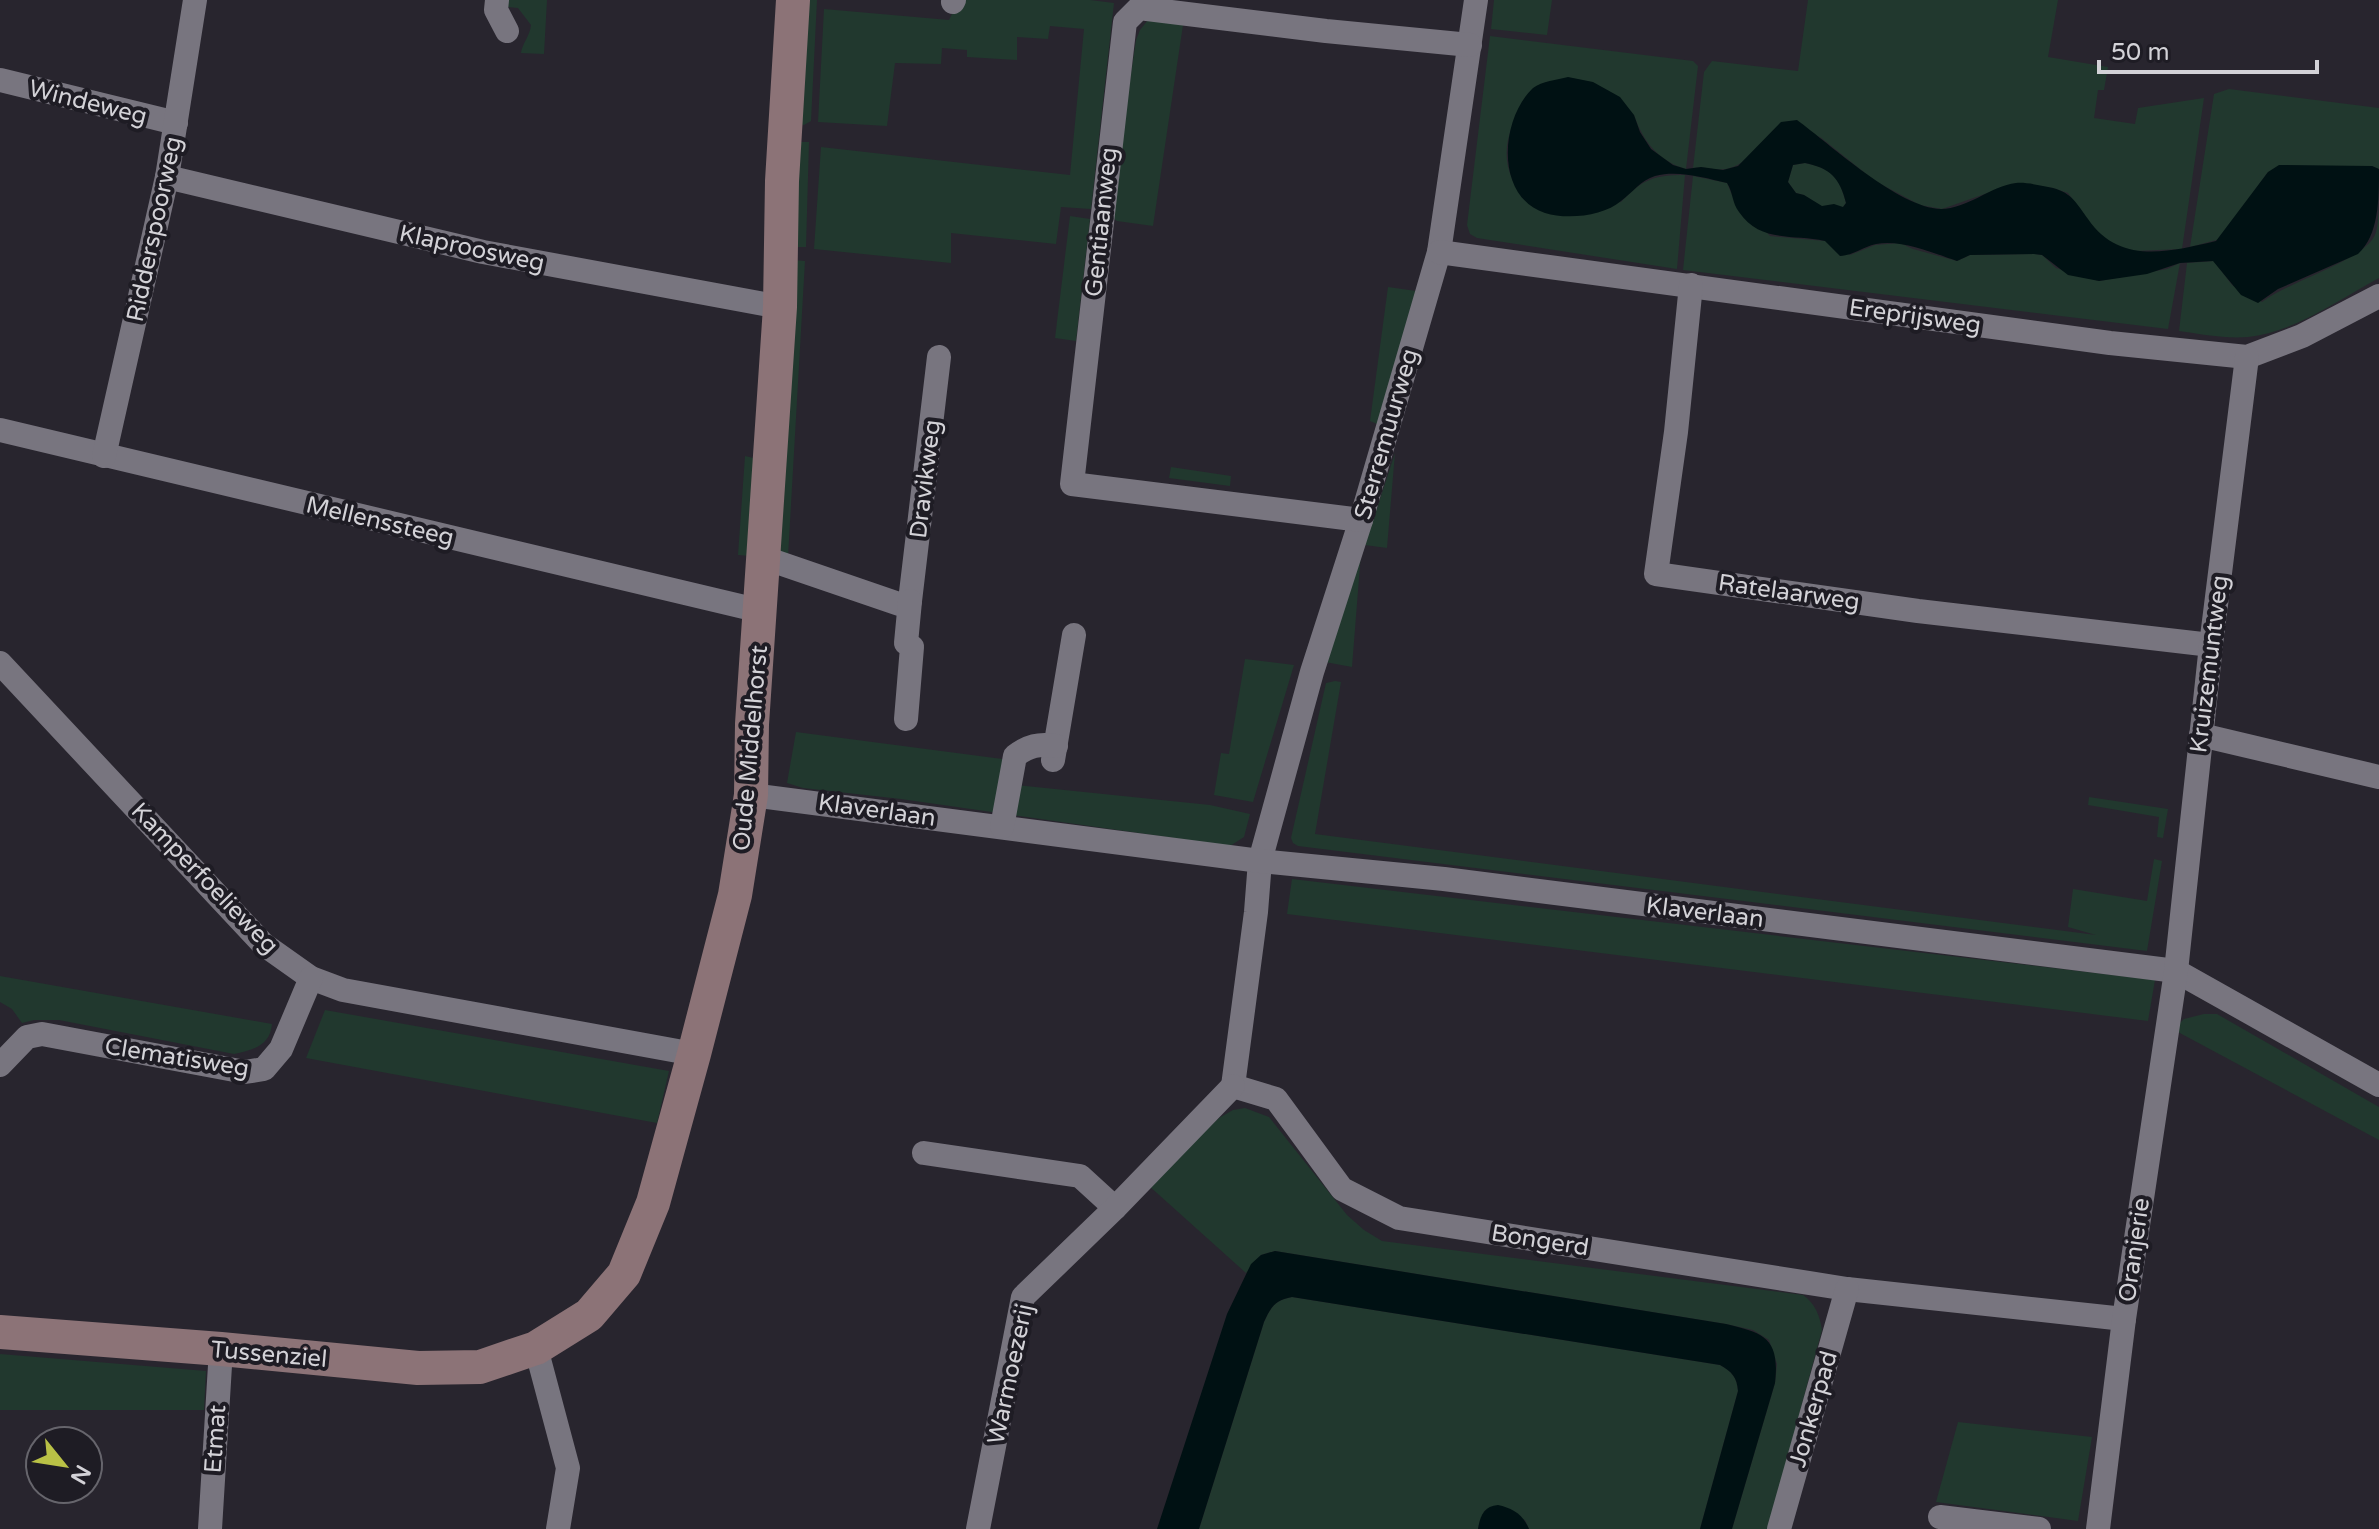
<svg xmlns="http://www.w3.org/2000/svg" width="2379" height="1529" font-family="'Varela Round',sans-serif">
  <style>
    .green { fill: #21382e }
    .water { fill: #001113; fill-rule: evenodd }
    .lines { fill: none; stroke-linecap: round; stroke-linejoin: round }
    .street { stroke: #78757f; stroke-width: 24 }
    .secondary { stroke: #8c7377; stroke-width: 34 }
    .labels { text-anchor: middle; stroke-width: 8; stroke-linejoin: round; paint-order: stroke }
    .street-label { font-size: 24px; fill: #d3d2d7; stroke: #1e1c24 }
  </style>
  <rect width="100%" height="100%" fill="#28252e"/>
  <g class="green">
    <path d="M 508,0 L 547,0 L 544,54 L 521,53 C 522,44 530,36 531,25 L 518,8 L 508,7 Z"/>
    <path d="M 804,0 L 817,0 L 811,121 L 804,125 L 798,124 Z"/>
    <path d="M 959,0 L 1090,0 L 1114,3 L 1091,209 L 1061,207 L 1056,244 L 951,233 L 951,263 L 814,249 L 821,147 L 1070,175 L 1084,29 L 1050,26 L 1048,39 L 1017,37 L 1017,60 L 967,57 L 967,50 L 942,48 L 941,64 L 895,63 L 887,126 L 818,122 L 824,9 L 949,20 Z"/>
    <path d="M 1494,0 L 1552,0 L 1547,35 L 1491,29 Z"/>
    <path d="M 1808,0 L 2058,0 L 2048,57 L 2108,67 L 2104,90 L 2098,90 L 2094,118 L 2135,124 L 2138,108 L 2204,98 L 2182,249 L 2134,251 L 2116,247 L 2098,234 L 2068,193 L 2053,188 L 2016,183 L 1942,209 L 1920,205 L 1875,181 L 1820,137 L 1781,123 C 1767,138 1747,166 1726,169 C 1715,171 1705,166 1693,168 L 1704,72 L 1712,61 L 1798,71 Z"/>
    <path d="M 1148,20 L 1183,25 L 1153,226 L 1117,221 L 1110,216 L 1136,40 L 1140,30 Z"/>
    <path d="M 1490,36 L 1693,61 L 1698,66 L 1686,169 C 1658,161 1643,141 1634,115 L 1534,88 C 1505,130 1491,166 1533,206 L 1621,202 C 1643,179 1654,175 1685,175 L 1677,269 L 1477,238 L 1470,234 L 1467,225 Z"/>
    <path d="M 2229,89 L 2379,108 L 2379,169 L 2372,166 L 2268,172 L 2220,239 L 2190,247 L 2214,94 Z"/>
    <path d="M 799,142 L 809,142 L 806,247 L 794,247 Z"/>
    <path d="M 1805,163 C 1832,169 1839,176 1846,203 L 1843,207 L 1822,207 L 1804,195 L 1796,193 L 1788,182 L 1793,165 Z"/>
    <path d="M 1693,176 L 1727,183 L 1732,195 L 1770,236 L 1825,241 L 1850,255 L 1875,245 L 1900,243 L 1913,249 L 1957,261 L 1970,255 L 2034,254 L 2042,255 L 2056,268 L 2099,281 L 2167,269 L 2180,263 L 2168,329 L 1683,270 Z"/>
    <path d="M 2379,209 L 2379,278 C 2338,300 2295,332 2248,337 C 2225,339 2201,334 2179,331 L 2187,263 L 2214,261 L 2232,285 L 2262,302 C 2289,281 2363,261 2375,235 C 2378,228 2378,217 2379,209 Z"/>
    <path d="M 1070,216 L 1090,219 L 1076,341 L 1055,338 Z"/>
    <path d="M 792,260 L 805,261 L 788,557 L 776,555 Z"/>
    <path d="M 1388,287 L 1416,291 L 1377,424 L 1370,421 Z"/>
    <path d="M 1395,453 L 1387,548 L 1365,545 Z"/>
    <path d="M 745,456 L 758,459 L 751,556 L 738,555 Z"/>
    <path d="M 1171,467 L 1231,476 L 1230,486 L 1169,478 Z"/>
    <path d="M 1361,553 L 1352,667 L 1325,662 Z"/>
    <path d="M 1245,659 L 1294,665 L 1253,802 L 1214,795 L 1221,753 L 1229,754 Z"/>
    <path d="M 1335,681 L 1341,682 L 1315,834 L 2096,935 L 2068,927 L 2073,889 L 2147,901 L 2154,859 L 2162,861 L 2147,951 L 1298,846 L 1293,843 L 1291,838 L 1326,683 Z"/>
    <path d="M 796,732 L 1010,760 L 1007,784 L 1210,805 L 1250,814 L 1244,837 L 1230,846 L 901,799 L 803,788 L 787,783 Z"/>
    <path d="M 2089,797 L 2168,809 L 2163,838 L 2157,837 L 2159,817 L 2088,805 Z"/>
    <path d="M 1292,879 L 2155,980 L 2148,1021 L 1287,914 Z"/>
    <path d="M 0,976 L 272,1024 C 270,1046 253,1050 234,1054 L 59,1020 L 34,1020 L 22,1023 L 12,1009 L 0,1002 Z"/>
    <path d="M 325,1010 L 669,1071 L 657,1123 L 306,1058 Z"/>
    <path d="M 2204,1014 L 2217,1014 L 2379,1107 L 2379,1140 L 2178,1032 L 2178,1025 L 2184,1019 Z"/>
    <path d="M 1245,1108 L 1269,1117 L 1347,1215 L 1364,1230 L 1382,1241 L 1803,1295 C 1815,1303 1820,1316 1822,1330 L 1768,1529 L 1732,1529 L 1775,1383 L 1777,1364 L 1769,1340 L 1753,1330 L 1726,1324 L 1275,1251 L 1261,1255 L 1246,1273 L 1148,1185 L 1219,1118 L 1233,1110 Z"/>
    <path d="M 1292,1297 L 1720,1365 C 1732,1372 1737,1377 1738,1391 L 1700,1529 L 1529,1529 L 1525,1520 L 1485,1510 L 1478,1529 L 1199,1529 L 1264,1322 C 1271,1307 1275,1300 1292,1297 Z"/>
    <path d="M 0,1354 L 206,1371 L 204,1410 L 0,1410 Z"/>
    <path d="M 1958,1422 L 2092,1437 L 2078,1521 L 1936,1502 Z"/>
  </g>
  <g class="water">
    <path d="M 1568,77 L 1593,82 L 1620,97 L 1634,115 L 1640,132 L 1651,149 L 1673,165 L 1686,169 L 1701,167 L 1723,170 L 1738,166 L 1781,122 L 1797,120 C 1831,145 1899,208 1941,209 C 1967,209 1991,186 2016,183 C 2027,182 2042,186 2053,188 C 2072,193 2077,204 2088,219 C 2119,265 2169,252 2216,241 L 2268,172 L 2279,165 L 2372,166 L 2379,169 C 2379,199 2379,235 2358,254 L 2278,289 L 2258,303 L 2241,295 L 2213,261 L 2180,263 L 2147,274 L 2099,281 L 2068,275 L 2042,255 L 2034,254 L 1970,255 L 1957,261 C 1933,253 1902,239 1876,244 C 1863,247 1854,255 1840,256 L 1825,241 C 1793,234 1760,243 1739,212 C 1732,203 1733,192 1727,183 C 1704,178 1679,170 1655,176 C 1641,180 1632,193 1621,201 C 1604,216 1567,220 1545,213 C 1495,197 1500,119 1533,88 C 1542,81 1557,80 1568,77 ZM 1805,163 C 1830,168 1840,178 1846,203 L 1843,207 L 1834,204 L 1822,206 L 1804,195 L 1796,193 L 1788,182 L 1793,165 Z"/>
    <path d="M 1275,1251 L 1726,1324 C 1765,1333 1780,1339 1775,1383 L 1732,1529 L 1700,1529 L 1738,1391 C 1737,1377 1732,1372 1720,1365 L 1292,1297 C 1275,1300 1271,1307 1264,1322 L 1199,1529 L 1157,1529 L 1227,1314 L 1251,1264 L 1261,1255 Z"/>
    <path d="M 1498,1505 C 1512,1508 1523,1514 1529,1529 L 1478,1529 C 1480,1516 1484,1506 1498,1505 Z"/>
  </g>
  <g class="lines">
    <g class="street">
      <path d="M 497,0 L 496,10 L 507,31"/>
      <path d="M 1476,0 L 1439,252 L 1361,520 L 1312,672 L 1260,861 L 1256,912 L 1233,1086 L 1276,1099 L 1342,1189 L 1399,1218 L 1847,1289 L 2124,1319"/>
      <path d="M 953,2 L 954,0"/>
      <path d="M 0,80 L 176,123"/>
      <path d="M 167,177 L 483,252 L 780,307"/>
      <path d="M 1439,252 L 2110,343 L 2247,357 L 2302,336 L 2379,296"/>
      <path d="M 1691,285 L 1676,432 L 1656,574 L 1918,611 L 2211,645"/>
      <path d="M 0,430 L 761,611"/>
      <path d="M 104,456 L 167,177 L 195,0"/>
      <path d="M 1361,520 L 1072,484 L 1125,22 L 1139,8 L 1326,31 L 1470,45"/>
      <path d="M 765,558 L 899,604 L 910,601 L 939,357"/>
      <path d="M 0,663 L 263,944 L 311,978 L 343,990 L 694,1054"/>
      <path d="M 906,719 L 912,647 L 906,643 L 910,601"/>
      <path d="M 2201,735 L 2379,777"/>
      <path d="M 1053,760 L 1074,635"/>
      <path d="M 751,795 L 1260,861 L 1444,879 L 2176,971 L 2379,1085"/>
      <path d="M 1002,827 L 1015,756 C 1028,746 1039,743 1056,746"/>
      <path d="M 0,1065 L 27,1037 L 42,1034 L 245,1072 L 264,1069 L 281,1049 L 311,978"/>
      <path d="M 924,1153 L 1080,1176 L 1115,1208"/>
      <path d="M 536,1348 L 568,1468 L 558,1529"/>
      <path d="M 1940,1517 L 2039,1529"/>
      <path d="M 210,1529 L 221,1349"/>
      <path d="M 978,1529 L 1023,1297 L 1115,1208 L 1233,1086"/>
      <path d="M 1779,1529 L 1847,1289"/>
      <path d="M 2098,1529 L 2124,1319 L 2176,971 L 2211,645 L 2247,357"/>
    </g>
    <path class="secondary" d="M 0,1332 L 221,1349 L 418,1368 L 480,1367 L 536,1348 L 589,1315 L 624,1274 L 653,1203 L 694,1054 L 735,895 L 751,795 L 752,724 L 780,307 L 782,181 L 793,0"/>
  </g>
  <g class="labels">
    <g class="street-label">
      <text transform="translate(88 102) rotate(14)" y="8">Windeweg</text>
      <text transform="translate(1101 222) rotate(-84)" y="8">Gentiaanweg</text>
      <text transform="translate(154 229) rotate(-78)" y="8">Ridderspoorweg</text>
      <text transform="translate(472 248) rotate(12)" y="8">Klaproosweg</text>
      <text transform="translate(1915 316) rotate(8)" y="8">Ereprijsweg</text>
      <text transform="translate(1386 434) rotate(-74)" y="8">Sterremuurweg</text>
      <text transform="translate(925 479) rotate(-83)" y="8">Dravikweg</text>
      <text transform="translate(380 521) rotate(13)" y="8">Mellenssteeg</text>
      <text transform="translate(1789 592) rotate(8)" y="8">Ratelaarweg</text>
      <text transform="translate(2209 664) rotate(-83)" y="8">Kruizemuntweg</text>
      <text transform="translate(750 748) rotate(-85)" y="8">Oude Middelhorst</text>
      <text transform="translate(877 810) rotate(8)" y="8">Klaverlaan</text>
      <text transform="translate(205 878) rotate(46)" y="8">Kamperfoelieweg</text>
      <text transform="translate(1705 912) rotate(7)" y="8">Klaverlaan</text>
      <text transform="translate(177 1057) rotate(9)" y="8">Clematisweg</text>
      <text transform="translate(1540 1240) rotate(9)" y="8">Bongerd</text>
      <text transform="translate(2134 1250) rotate(-82)" y="8">Oranjerie</text>
      <text transform="translate(269 1354) rotate(5)" y="8">Tussenziel</text>
      <text transform="translate(1010 1374) rotate(-78)" y="8">Warmoezerij</text>
      <text transform="translate(1813 1409) rotate(-74)" y="8">Jonkerpad</text>
      <text transform="translate(215 1439) rotate(-86)" y="8">Etmat</text>
    </g>
  </g>
  <g transform="translate(64 1465) rotate(120)"><circle r="38" fill="#1e1c24" stroke="#66656c" stroke-width="2"/>
  <path d="M0-6L14 30L0 20L-14 30Z" fill="#b9c146"/>
  <text y="-12" font-size="22" font-weight="bold" text-anchor="middle" fill="#d3d2d7">N</text>
  </g>
  <path d="M2099 60v12h218v-12" fill="none" stroke="#d3d2d7" stroke-width="4"/>
  <text x="2111" y="60" font-size="24" fill="#d3d2d7" stroke="#1e1c24" stroke-width="6" paint-order="stroke">50 m</text>
</svg>
